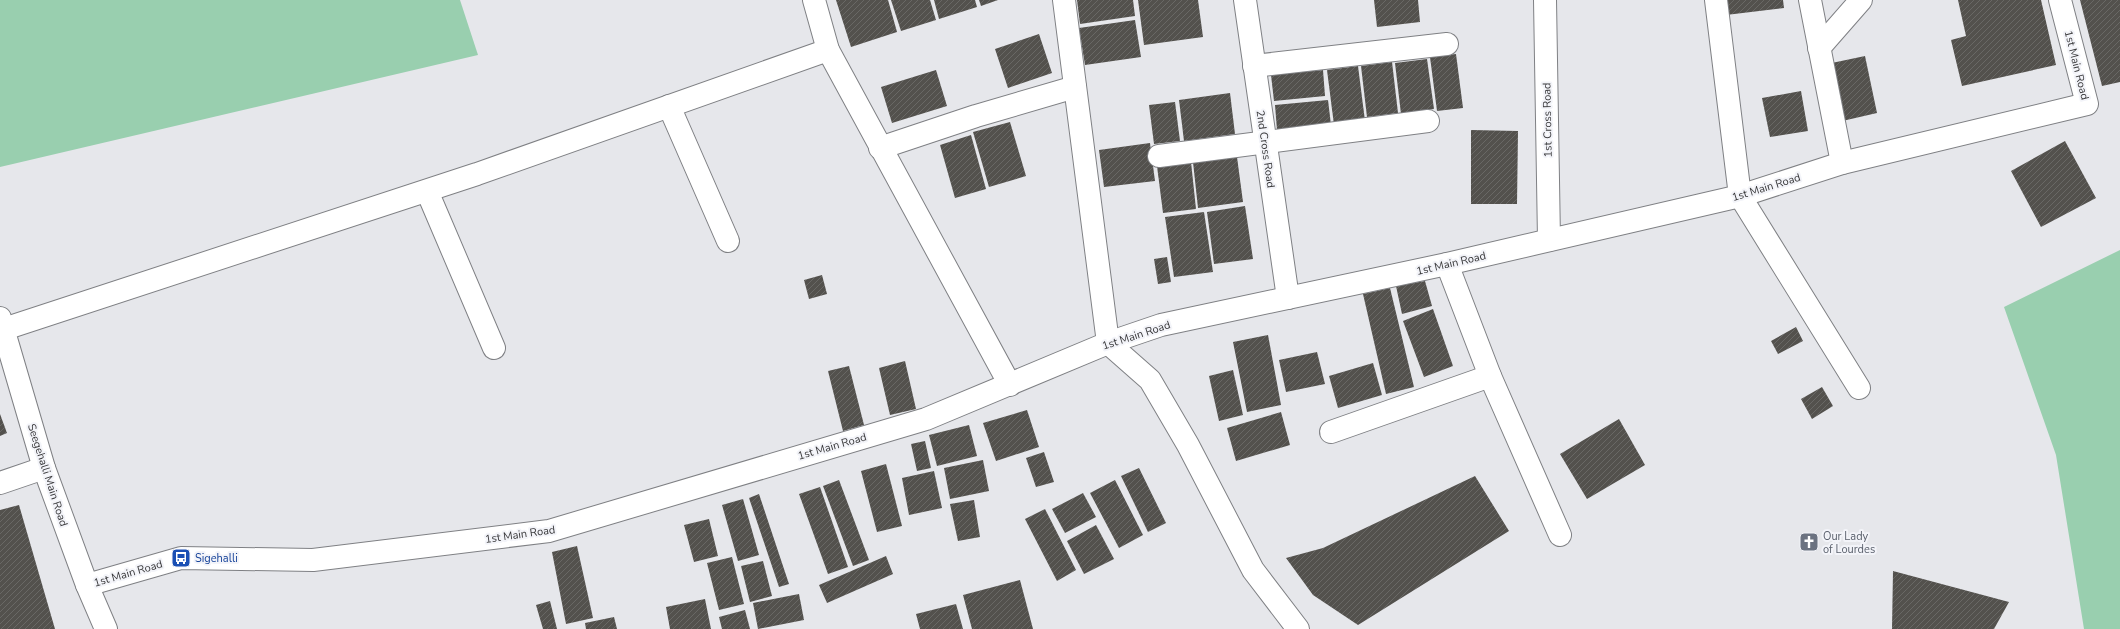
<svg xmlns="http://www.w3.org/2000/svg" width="2120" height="629" font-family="'Nunito Sans',sans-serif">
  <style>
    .green { fill: #99cfaf }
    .building { fill: url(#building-hatch) }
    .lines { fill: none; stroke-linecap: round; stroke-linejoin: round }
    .minor-casing { stroke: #7f8084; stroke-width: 24 }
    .minor { stroke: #fff; stroke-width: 22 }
    .labels { text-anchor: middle; stroke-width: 4; stroke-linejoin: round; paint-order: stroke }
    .street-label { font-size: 11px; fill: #373739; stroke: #f3f4f9 }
    .worship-label { font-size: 11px; fill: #5b616d; stroke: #f3f4f9; text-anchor: start }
    .transit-label { font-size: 11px; fill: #164399; stroke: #f3f4f9; text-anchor: start }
  </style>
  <defs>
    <pattern id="building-hatch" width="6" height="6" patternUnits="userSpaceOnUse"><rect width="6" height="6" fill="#53514d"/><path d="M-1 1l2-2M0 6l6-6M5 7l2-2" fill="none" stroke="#696865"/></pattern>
  </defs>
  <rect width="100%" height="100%" fill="#e6e7eb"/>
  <g class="green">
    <path d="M 0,0 L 460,0 L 478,55 L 0,167 Z"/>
    <path d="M 2120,250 L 2120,629 L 2084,629 L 2056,455 L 2004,307 Z"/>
  </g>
  <g class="building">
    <path d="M 836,0 L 888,0 L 897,32 L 851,47 Z"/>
    <path d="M 891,0 L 930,0 L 936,20 L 901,31 Z"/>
    <path d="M 934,0 L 975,0 L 977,7 L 939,19 Z"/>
    <path d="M 979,0 L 998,0 L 981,6 Z"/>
    <path d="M 1077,0 L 1133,0 L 1135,16 L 1080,24 Z"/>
    <path d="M 1138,0 L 1198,0 L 1203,37 L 1144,45 Z"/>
    <path d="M 1374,0 L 1418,0 L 1420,22 L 1377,27 Z"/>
    <path d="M 1724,0 L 1783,0 L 1784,8 L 1726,15 Z"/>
    <path d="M 1958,0 L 2041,0 L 2056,65 L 1962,86 L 1951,40 L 1966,36 Z"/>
    <path d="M 2080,0 L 2120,0 L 2120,82 L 2102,86 Z"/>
    <path d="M 1135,20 L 1141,57 L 1085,65 L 1079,28 Z"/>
    <path d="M 1039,34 L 1052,73 L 1008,88 L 995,49 Z"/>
    <path d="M 1456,54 L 1463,108 L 1437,111 L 1430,57 Z"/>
    <path d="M 1865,56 L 1877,113 L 1838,122 L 1827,64 Z"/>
    <path d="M 1427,59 L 1434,109 L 1401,114 L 1395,63 Z"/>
    <path d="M 1392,62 L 1398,113 L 1367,117 L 1361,66 Z"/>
    <path d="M 1358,66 L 1365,121 L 1334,125 L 1327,70 Z"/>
    <path d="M 936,70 L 947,106 L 892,123 L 881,87 Z"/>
    <path d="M 1323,70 L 1325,96 L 1274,101 L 1271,75 Z"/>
    <path d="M 1801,91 L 1808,131 L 1770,137 L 1762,98 Z"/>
    <path d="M 1230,93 L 1235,134 L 1184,141 L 1179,100 Z"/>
    <path d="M 1328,100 L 1331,125 L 1277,130 L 1275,105 Z"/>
    <path d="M 1175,102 L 1180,141 L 1154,144 L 1149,105 Z"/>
    <path d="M 1010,122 L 1026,176 L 989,187 L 973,132 Z"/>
    <path d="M 1471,130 L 1518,131 L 1517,204 L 1471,204 Z"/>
    <path d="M 971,135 L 986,189 L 955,198 L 940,145 Z"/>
    <path d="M 2065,141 L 2096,198 L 2041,227 L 2011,171 Z"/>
    <path d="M 1150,143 L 1155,181 L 1104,187 L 1099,150 Z"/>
    <path d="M 1237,157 L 1243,202 L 1198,208 L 1193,162 Z"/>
    <path d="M 1191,162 L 1196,209 L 1163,213 L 1157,166 Z"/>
    <path d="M 1245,206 L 1253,259 L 1214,264 L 1207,212 Z"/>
    <path d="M 1204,212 L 1213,272 L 1174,277 L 1165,217 Z"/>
    <path d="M 1167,257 L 1171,282 L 1158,284 L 1154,259 Z"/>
    <path d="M 822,275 L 827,294 L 809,299 L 804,280 Z"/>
    <path d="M 1425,281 L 1432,306 L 1402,314 L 1396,286 Z"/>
    <path d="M 1390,288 L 1414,387 L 1386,394 L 1363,294 Z"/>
    <path d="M 1433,309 L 1453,366 L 1424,377 L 1403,321 Z"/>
    <path d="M 1796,327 L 1803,341 L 1778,354 L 1771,341 Z"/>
    <path d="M 1268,335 L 1281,405 L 1247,412 L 1233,342 Z"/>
    <path d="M 1317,352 L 1325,384 L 1286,392 L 1279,360 Z"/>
    <path d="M 905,361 L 916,409 L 890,415 L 879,368 Z"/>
    <path d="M 1373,363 L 1382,395 L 1338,408 L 1329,376 Z"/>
    <path d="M 849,366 L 864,425 L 843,431 L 828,371 Z"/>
    <path d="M 1233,370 L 1243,415 L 1219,421 L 1209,376 Z"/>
    <path d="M 1822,387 L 1833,406 L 1812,419 L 1801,399 Z"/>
    <path d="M 1027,410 L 1039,447 L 996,461 L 983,423 Z"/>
    <path d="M 1281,412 L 1290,445 L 1236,461 L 1227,428 Z"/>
    <path d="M 0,414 L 7,433 L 0,436 Z"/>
    <path d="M 1619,419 L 1645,465 L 1587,499 L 1560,454 Z"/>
    <path d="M 969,425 L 977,456 L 937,466 L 929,435 Z"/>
    <path d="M 925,441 L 931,468 L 917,471 L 911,444 Z"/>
    <path d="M 1044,452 L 1054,482 L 1036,487 L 1026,458 Z"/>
    <path d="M 983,460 L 989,491 L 950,499 L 944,468 Z"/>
    <path d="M 886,464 L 902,526 L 877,532 L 861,471 Z"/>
    <path d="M 1139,468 L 1166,523 L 1148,532 L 1121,476 Z"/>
    <path d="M 934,471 L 942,508 L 909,515 L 902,478 Z"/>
    <path d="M 1475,476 L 1509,531 L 1358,625 L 1313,595 L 1286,558 L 1323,548 Z"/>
    <path d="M 839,480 L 869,560 L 853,566 L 823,486 Z"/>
    <path d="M 1115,480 L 1143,535 L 1119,548 L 1090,493 Z"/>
    <path d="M 820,487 L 848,567 L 828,574 L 799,494 Z"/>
    <path d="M 1083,493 L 1096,517 L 1065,533 L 1052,509 Z"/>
    <path d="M 759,494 L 789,584 L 779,587 L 749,498 Z"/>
    <path d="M 743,499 L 759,555 L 738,561 L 722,505 Z"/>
    <path d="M 974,500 L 980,537 L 958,541 L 950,504 Z"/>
    <path d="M 19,505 L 55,629 L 0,629 L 0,510 Z"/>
    <path d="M 1045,509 L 1076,570 L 1057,581 L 1025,519 Z"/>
    <path d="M 709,519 L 718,556 L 694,562 L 684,525 Z"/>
    <path d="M 1096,525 L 1114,559 L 1084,574 L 1067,541 Z"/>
    <path d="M 577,546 L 593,618 L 566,624 L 552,552 Z"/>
    <path d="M 886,556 L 893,574 L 827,603 L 819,585 Z"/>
    <path d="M 732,557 L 744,604 L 719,610 L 707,563 Z"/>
    <path d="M 763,561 L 772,596 L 750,602 L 741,566 Z"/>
    <path d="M 1893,571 L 2009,602 L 1994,629 L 1892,629 Z"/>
    <path d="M 1020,580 L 1033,629 L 972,629 L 963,595 Z"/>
    <path d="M 799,594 L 804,620 L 758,629 L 753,603 Z"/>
    <path d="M 705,599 L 711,629 L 670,629 L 666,607 Z"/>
    <path d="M 550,601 L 557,629 L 543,629 L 536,605 Z"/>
    <path d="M 956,604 L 963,629 L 920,629 L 916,614 Z"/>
    <path d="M 745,610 L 750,629 L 722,629 L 719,617 Z"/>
    <path d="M 614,617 L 617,629 L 586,629 L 585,623 Z"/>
  </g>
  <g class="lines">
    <defs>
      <g id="minor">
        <path d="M 814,0 L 828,50 L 1010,385"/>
        <path d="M 1064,0 L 1108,343 L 1150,380 L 1188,445 L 1253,570 L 1298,629"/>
        <path d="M 1245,0 L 1288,298"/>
        <path d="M 1545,0 L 1549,240"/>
        <path d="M 1716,0 L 1740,196 L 1859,388"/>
        <path d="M 1810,0 L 1842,163"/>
        <path d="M 1819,48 L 1861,0"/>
        <path d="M 1254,66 L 1447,44"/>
        <path d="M 669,106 L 728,241"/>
        <path d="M 880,148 L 976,116 L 1075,87"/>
        <path d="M 1159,156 L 1428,121"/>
        <path d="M 427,191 L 494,348"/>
        <path d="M 1447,264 L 1490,376 L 1560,535"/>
        <path d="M 0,318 L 44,468 L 87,585 L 106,629"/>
        <path d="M 4,329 L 477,174 L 828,50"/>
        <path d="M 1331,432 L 1490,376"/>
        <path d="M 0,483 L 44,468"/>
        <path d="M 87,585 L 181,558 L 313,560 L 549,531 L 926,419 L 1108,343 L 1161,325 L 1447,264 L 1740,196 L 1842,163 L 2087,104 L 2060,0"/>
      </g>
    </defs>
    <use href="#minor" class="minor-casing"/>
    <use href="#minor" class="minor"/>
  </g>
  <defs>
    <symbol id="church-square" viewBox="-11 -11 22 22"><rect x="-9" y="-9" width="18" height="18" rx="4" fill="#6b7280" stroke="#f3f4f9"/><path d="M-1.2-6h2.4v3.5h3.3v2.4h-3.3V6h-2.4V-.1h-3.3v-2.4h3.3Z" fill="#fff"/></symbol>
    <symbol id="bus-square" viewBox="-11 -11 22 22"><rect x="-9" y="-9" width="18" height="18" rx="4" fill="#1a4fb4" stroke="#f3f4f9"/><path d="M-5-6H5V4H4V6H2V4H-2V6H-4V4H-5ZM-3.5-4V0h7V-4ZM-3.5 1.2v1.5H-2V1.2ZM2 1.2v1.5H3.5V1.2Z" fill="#fff"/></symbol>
  </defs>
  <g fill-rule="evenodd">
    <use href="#church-square" x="1798" y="531" width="22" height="22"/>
    <use href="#bus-square" x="170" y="547" width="22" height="22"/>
  </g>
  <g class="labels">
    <g class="street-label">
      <text transform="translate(2077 65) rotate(76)" y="4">1st Main Road</text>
      <text transform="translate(1547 120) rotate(-91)" y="4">1st Cross Road</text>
      <text transform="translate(1266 149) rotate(82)" y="4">2nd Cross Road</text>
      <text transform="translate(1766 187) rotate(-17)" y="4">1st Main Road</text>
      <text transform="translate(1451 263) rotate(-13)" y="4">1st Main Road</text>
      <text transform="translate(1136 335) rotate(-18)" y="4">1st Main Road</text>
      <text transform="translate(832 446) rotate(-16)" y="4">1st Main Road</text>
      <text transform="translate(48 475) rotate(72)" y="4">Seegehalli Main Road</text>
      <text transform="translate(520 534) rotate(-8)" y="4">1st Main Road</text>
      <text transform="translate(128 573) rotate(-16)" y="4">1st Main Road</text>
    </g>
    <g class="worship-label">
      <text x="1823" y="540">Our Lady<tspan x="1823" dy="13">of Lourdes</tspan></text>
    </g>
    <g class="transit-label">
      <text x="195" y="562">Sigehalli</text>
    </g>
  </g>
</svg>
